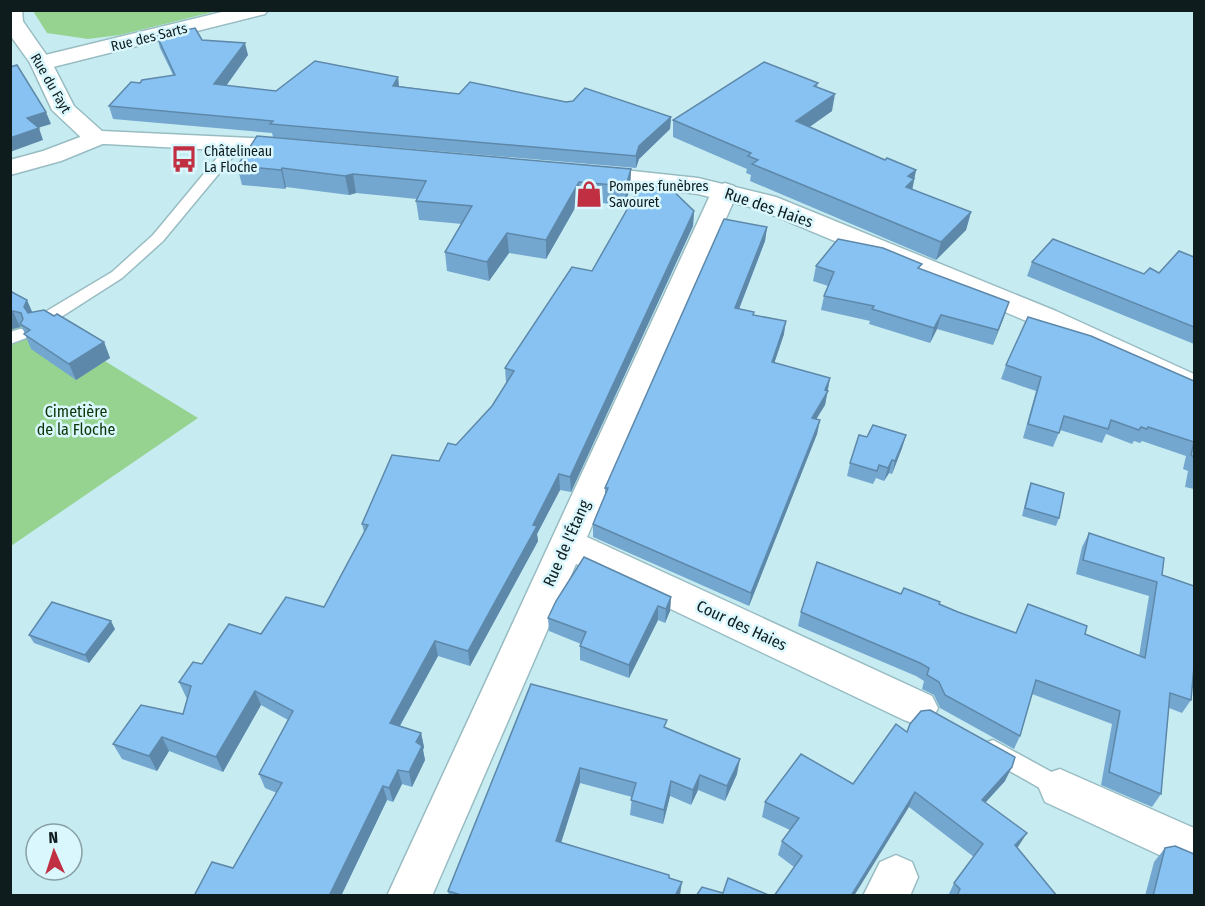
<svg xmlns="http://www.w3.org/2000/svg" width="1205" height="906" font-family="'Fira Sans Condensed',sans-serif">
  <style>
    .green { fill: #96d390 }
    .lines { fill: none; stroke-linecap: round; stroke-linejoin: round }
    .service-casing { stroke: #98bcc2; stroke-width: 3 }
    .minor-casing { stroke: #98bcc2; stroke-width: 3 }
    .tertiary-casing { stroke: #98bcc2; stroke-width: 3 }
    .trunk-casing { stroke: #98bcc2; stroke-width: 3 }
    .service { fill: #fff; fill-rule: evenodd }
    .minor { fill: #fff; fill-rule: evenodd }
    .tertiary { fill: #fff; fill-rule: evenodd }
    .trunk { fill: #fff; fill-rule: evenodd }
    .wall { fill: #74a7d0 }
    .shaded-wall { fill: #5e88a9 }
    .building { fill: #87c2f2; stroke: #5e88a9; stroke-width: 1.5 }
    .labels { text-anchor: middle; stroke-width: 5; stroke-linejoin: round; paint-order: stroke }
    .far-street-label { font-size: 14px; fill: #0e1c1e; stroke: #d9f7fd }
    .far-poi-label { font-size: 14px; fill: #0e1c1e; stroke: #d9f7fd; text-anchor: start }
    .street-label { font-size: 16px; fill: #0e1c1e; stroke: #d9f7fd }
    .park-label { font-size: 16px; fill: #0b3708; stroke: #d9f7fd }
  </style>
  <rect width="100%" height="100%" fill="#c6ecf2"/>
  <g class="green">
    <path d="M 33,11 L 33,10 L 217,11 L 120,35 L 88,39 L 47,33 Z"/>
    <path d="M 10,319 L 41,322 L 198,418 L 11,546 Z"/>
  </g>
  <g class="lines">
    <defs>
      <g id="service">
        <path d="M 236,140 L 243,144 L 241,147 L 163,241 L 122,278 L 47,326 L 35,326 L 33,322 L 35,318 L 112,272 L 153,235 L 231,141 Z"/>
        <path d="M 20,329 L 26,330 L 28,334 L 26,338 L 10,344 L 10,332 Z"/>
        <path d="M 993,740 L 1068,781 L 1071,788 L 1068,795 L 1060,799 L 1052,795 L 985,757 L 982,750 L 985,743 Z"/>
      </g>
      <g id="minor">
        <path d="M 230,10 L 268,10 L 265,14 L 41,70 L 33,68 L 30,63 L 33,58 Z"/>
        <path d="M 96,131 L 105,133 L 108,138 L 105,143 L 61,161 L 10,175 L 10,160 L 43,151 Z"/>
        <path d="M 725,183 L 734,186 L 738,191 L 587,537 L 932,696 L 938,708 L 932,720 L 918,725 L 904,720 L 576,564 L 432,896 L 387,896 L 712,191 L 716,186 Z"/>
        <path d="M 1060,769 L 1194,828 L 1194,871 L 1045,802 L 1039,788 L 1045,774 Z"/>
        <path d="M 896,855 L 912,862 L 918,877 L 910,896 L 863,896 L 880,862 Z"/>
      </g>
      <g id="tertiary">
        <path d="M 10,16 L 20,17 L 52,63 L 74,106 L 102,131 L 295,140 L 304,142 L 307,147 L 304,152 L 295,154 L 87,143 L 52,110 L 30,63 L 10,35 Z"/>
        <path d="M 586,166 L 698,178 L 776,197 L 1056,311 L 1194,374 L 1194,396 L 1183,393 L 1036,325 L 758,209 L 698,194 L 577,179 L 573,174 L 577,169 Z"/>
      </g>
      <path id="trunk" d="M 10,10 L 22,10 L 23,22 L 20,27 L 10,28 Z"/>
    </defs>
    <use href="#service" class="service-casing"/>
    <use href="#minor" class="minor-casing"/>
    <use href="#tertiary" class="tertiary-casing"/>
    <use href="#trunk" class="trunk-casing"/>
    <use href="#service" class="service"/>
    <use href="#minor" class="minor"/>
    <use href="#tertiary" class="tertiary"/>
    <use href="#trunk" class="trunk"/>
  </g>
  <g class="wall">
    <path d="M 157,36 L 202,40 L 248,55 L 226,86 L 276,91 L 398,77 L 399,86 L 459,94 L 566,102 L 671,117 L 670,129 L 639,159 L 636,168 L 273,137 L 272,133 L 113,119 L 109,106 L 140,83 L 173,75 L 160,48 Z"/>
    <path d="M 818,83 L 817,87 L 832,111 L 809,127 L 885,160 L 916,170 L 912,189 L 971,212 L 966,230 L 936,260 L 750,181 L 751,175 L 746,173 L 747,169 L 673,137 L 673,120 Z"/>
    <path d="M 237,166 L 631,169 L 630,188 L 625,205 L 579,201 L 546,259 L 509,253 L 489,281 L 447,271 L 445,252 L 462,224 L 419,220 L 416,201 L 417,199 L 356,193 L 349,195 L 286,187 L 285,189 L 242,185 Z"/>
    <path d="M 694,211 L 693,226 L 571,492 L 560,490 L 537,534 L 538,541 L 470,666 L 438,656 L 400,726 L 421,733 L 424,747 L 423,750 L 425,760 L 412,787 L 402,784 L 393,802 L 387,800 L 341,896 L 194,896 L 233,868 L 277,793 L 265,788 L 259,774 L 288,720 L 261,705 L 223,772 L 169,751 L 157,771 L 122,759 L 113,744 L 183,714 L 187,698 L 186,697 L 179,682 L 202,664 L 261,634 L 324,607 L 364,532 L 362,524 L 439,461 L 456,445 L 492,406 L 506,383 L 505,368 L 592,271 Z"/>
    <path d="M 767,227 L 765,241 L 739,309 L 753,315 L 784,334 L 774,363 L 830,378 L 825,405 L 816,419 L 820,420 L 817,434 L 749,606 L 593,537 L 593,524 L 605,496 L 605,488 Z"/>
    <path d="M 1194,257 L 1194,344 L 1027,276 L 1032,262 L 1144,274 L 1159,273 Z"/>
    <path d="M 816,266 L 921,269 L 1009,302 L 993,345 L 937,329 L 930,343 L 869,324 L 870,321 L 821,310 L 824,296 L 828,286 L 813,281 Z"/>
    <path d="M 10,291 L 32,312 L 104,342 L 110,358 L 76,380 L 31,349 L 22,327 L 12,329 L 10,328 Z"/>
    <path d="M 1006,365 L 1194,381 L 1194,489 L 1185,487 L 1188,471 L 1183,469 L 1186,456 L 1142,441 L 1140,443 L 1134,441 L 1132,444 L 1106,434 L 1102,443 L 1060,430 L 1053,447 L 1023,438 L 1036,391 L 1001,379 Z"/>
    <path d="M 906,435 L 902,448 L 892,474 L 889,473 L 884,481 L 876,478 L 873,484 L 847,476 L 850,463 L 867,437 Z"/>
    <path d="M 1031,483 L 1059,518 L 1056,526 L 1022,516 L 1028,491 Z"/>
    <path d="M 1089,533 L 1162,575 L 1194,586 L 1194,672 L 1193,674 L 1191,700 L 1182,713 L 1169,708 L 1161,794 L 1152,807 L 1101,785 L 1112,724 L 1032,694 L 1020,736 L 1014,749 L 940,708 L 934,695 L 922,689 L 924,681 L 916,676 L 798,626 L 801,612 L 901,594 L 939,604 L 958,612 L 1016,633 L 1085,634 L 1139,656 L 1149,596 L 1076,574 L 1082,547 Z"/>
    <path d="M 671,597 L 670,611 L 665,623 L 658,620 L 629,678 L 580,660 L 580,646 L 581,644 L 549,631 L 548,618 Z"/>
    <path d="M 115,629 L 89,663 L 34,643 L 29,635 Z"/>
    <path d="M 531,684 L 666,728 L 737,774 L 725,801 L 698,790 L 691,805 L 670,796 L 663,824 L 630,815 L 632,797 L 580,783 L 561,843 L 669,878 L 680,896 L 449,896 L 448,891 Z"/>
    <path d="M 907,732 L 1005,781 L 985,803 L 1018,847 L 1017,848 L 1057,896 L 948,896 L 954,883 L 974,857 L 909,807 L 794,867 L 778,855 L 782,841 L 790,830 L 762,817 L 765,802 L 853,784 Z"/>
    <path d="M 1165,848 L 1194,896 L 1145,896 L 1154,862 Z"/>
  </g>
  <g class="shaded-wall">
    <path d="M 245,43 L 248,55 L 218,97 L 214,84 Z"/>
    <path d="M 398,77 L 399,90 L 393,86 Z"/>
    <path d="M 835,94 L 832,111 L 794,138 L 796,121 Z"/>
    <path d="M 46,112 L 51,124 L 31,130 L 27,118 Z"/>
    <path d="M 671,117 L 670,129 L 639,159 L 636,168 L 636,156 L 639,146 Z"/>
    <path d="M 39,128 L 43,140 L 10,152 L 10,138 Z"/>
    <path d="M 282,168 L 286,187 L 285,189 L 281,170 Z"/>
    <path d="M 631,169 L 630,188 L 625,205 L 626,186 Z"/>
    <path d="M 916,170 L 911,196 L 902,204 L 908,176 Z"/>
    <path d="M 353,174 L 356,193 L 349,195 L 345,176 Z"/>
    <path d="M 579,182 L 579,201 L 546,259 L 546,240 Z"/>
    <path d="M 694,211 L 693,226 L 571,492 L 570,477 Z"/>
    <path d="M 971,212 L 966,230 L 936,260 L 941,242 Z"/>
    <path d="M 767,227 L 765,241 L 734,322 L 735,308 Z"/>
    <path d="M 507,233 L 509,253 L 489,281 L 487,262 Z"/>
    <path d="M 27,300 L 34,316 L 31,323 L 24,307 Z"/>
    <path d="M 1009,302 L 1004,317 L 993,345 L 998,330 Z"/>
    <path d="M 13,311 L 20,327 L 12,329 L 10,325 L 10,312 Z"/>
    <path d="M 941,315 L 937,329 L 930,343 L 934,328 Z"/>
    <path d="M 786,321 L 784,334 L 770,376 L 772,362 Z"/>
    <path d="M 104,342 L 110,358 L 76,380 L 69,364 Z"/>
    <path d="M 830,378 L 825,405 L 809,431 L 812,418 Z"/>
    <path d="M 820,420 L 817,434 L 749,606 L 751,593 Z"/>
    <path d="M 906,435 L 902,448 L 892,474 L 895,461 Z"/>
    <path d="M 892,460 L 889,473 L 884,481 L 888,468 Z"/>
    <path d="M 559,474 L 560,490 L 537,534 L 538,541 L 470,666 L 468,651 Z"/>
    <path d="M 671,597 L 670,611 L 665,623 L 666,609 Z"/>
    <path d="M 658,606 L 658,620 L 629,678 L 629,665 Z"/>
    <path d="M 111,621 L 115,629 L 89,663 L 85,655 Z"/>
    <path d="M 435,641 L 438,656 L 393,738 L 390,723 Z"/>
    <path d="M 255,691 L 261,705 L 223,772 L 216,757 Z"/>
    <path d="M 421,733 L 424,747 L 423,750 L 425,760 L 412,787 L 409,772 L 416,742 Z"/>
    <path d="M 162,737 L 169,751 L 157,771 L 149,756 Z"/>
    <path d="M 740,759 L 737,774 L 725,801 L 727,786 Z"/>
    <path d="M 1012,767 L 1005,781 L 974,815 L 982,800 Z"/>
    <path d="M 580,768 L 580,783 L 557,855 L 556,841 Z"/>
    <path d="M 398,770 L 402,784 L 393,802 L 389,788 Z"/>
    <path d="M 700,775 L 698,790 L 691,805 L 693,790 Z"/>
    <path d="M 671,781 L 670,796 L 663,824 L 664,810 Z"/>
    <path d="M 383,786 L 387,800 L 341,896 L 329,896 Z"/>
    <path d="M 915,792 L 909,807 L 854,896 L 851,896 Z"/>
    <path d="M 1027,833 L 1018,847 L 1007,859 L 1015,845 Z"/>
    <path d="M 682,882 L 680,895 L 675,896 Z"/>
  </g>
  <g class="building">
    <path d="M 195,28 L 202,40 L 245,43 L 214,84 L 276,91 L 315,61 L 398,77 L 393,86 L 459,94 L 470,82 L 566,102 L 573,101 L 585,88 L 671,117 L 639,146 L 636,156 L 270,124 L 273,121 L 109,106 L 131,82 L 140,83 L 142,80 L 175,75 L 157,36 Z"/>
    <path d="M 764,62 L 818,83 L 814,86 L 835,94 L 796,121 L 885,160 L 887,158 L 916,170 L 908,176 L 914,179 L 906,187 L 971,212 L 941,242 L 752,164 L 758,160 L 748,156 L 751,153 L 673,120 Z"/>
    <path d="M 17,65 L 46,112 L 27,118 L 39,128 L 10,138 L 10,67 Z"/>
    <path d="M 257,136 L 631,169 L 626,186 L 579,182 L 546,240 L 507,233 L 487,262 L 445,252 L 472,206 L 416,201 L 426,181 L 353,174 L 345,176 L 282,168 L 281,170 L 237,166 Z"/>
    <path d="M 665,183 L 694,211 L 570,477 L 559,474 L 533,525 L 537,526 L 468,651 L 435,641 L 390,723 L 421,733 L 416,742 L 422,746 L 409,772 L 398,770 L 389,788 L 383,786 L 329,896 L 194,896 L 212,862 L 233,868 L 282,783 L 259,774 L 293,711 L 255,691 L 216,757 L 162,737 L 149,756 L 113,744 L 141,705 L 183,714 L 191,686 L 179,682 L 193,662 L 202,664 L 229,624 L 261,634 L 286,597 L 324,607 L 368,525 L 362,524 L 392,455 L 439,461 L 448,443 L 456,445 L 492,406 L 514,371 L 505,368 L 572,267 L 592,271 L 637,192 Z"/>
    <path d="M 724,219 L 767,227 L 735,308 L 754,312 L 753,315 L 786,321 L 772,362 L 830,378 L 825,390 L 828,391 L 812,418 L 820,420 L 751,593 L 593,524 L 608,488 L 605,488 Z"/>
    <path d="M 838,239 L 883,248 L 922,264 L 918,268 L 1009,302 L 998,330 L 941,315 L 934,328 L 872,309 L 874,306 L 824,296 L 834,272 L 816,266 Z"/>
    <path d="M 1053,239 L 1144,274 L 1150,268 L 1159,273 L 1179,251 L 1194,257 L 1194,327 L 1032,262 Z"/>
    <path d="M 10,291 L 27,300 L 24,307 L 28,313 L 44,310 L 54,316 L 57,314 L 104,342 L 69,364 L 24,334 L 30,330 L 20,324 L 23,319 L 21,313 L 13,311 L 10,312 Z"/>
    <path d="M 1028,317 L 1091,336 L 1194,381 L 1194,457 L 1191,455 L 1194,442 L 1148,427 L 1147,429 L 1141,427 L 1139,430 L 1111,420 L 1108,429 L 1064,416 L 1059,433 L 1028,424 L 1041,377 L 1006,365 Z"/>
    <path d="M 873,425 L 906,435 L 895,461 L 892,460 L 888,468 L 879,465 L 877,471 L 850,463 L 859,435 L 867,437 Z"/>
    <path d="M 1031,483 L 1064,493 L 1059,518 L 1025,508 Z"/>
    <path d="M 1089,533 L 1164,558 L 1162,575 L 1194,586 L 1194,667 L 1191,700 L 1170,693 L 1161,794 L 1109,772 L 1120,711 L 1036,680 L 1020,736 L 945,695 L 939,682 L 927,675 L 929,668 L 920,663 L 801,612 L 817,562 L 901,594 L 904,588 L 940,602 L 939,604 L 958,612 L 1016,633 L 1028,604 L 1087,626 L 1085,634 L 1145,658 L 1157,582 L 1083,560 Z"/>
    <path d="M 584,557 L 671,597 L 666,609 L 658,606 L 629,665 L 580,646 L 586,632 L 548,618 L 556,601 Z"/>
    <path d="M 52,602 L 111,621 L 85,655 L 29,635 Z"/>
    <path d="M 531,684 L 667,720 L 664,727 L 740,759 L 727,786 L 700,775 L 693,790 L 671,781 L 664,810 L 631,800 L 636,783 L 580,768 L 556,841 L 669,875 L 669,878 L 682,882 L 675,896 L 464,896 L 448,891 Z"/>
    <path d="M 930,710 L 1015,757 L 1012,767 L 982,800 L 1027,833 L 1015,845 L 1057,896 L 957,896 L 960,889 L 954,883 L 983,844 L 915,792 L 851,896 L 774,896 L 802,856 L 782,841 L 799,818 L 765,802 L 801,754 L 853,784 L 896,724 L 907,732 L 910,724 L 921,711 Z"/>
    <path d="M 1175,846 L 1194,854 L 1194,896 L 1153,896 L 1165,848 Z"/>
    <path d="M 728,878 L 771,896 L 696,896 L 702,887 L 723,893 Z"/>
  </g>
  <defs>
    <symbol id="bus-bare" viewBox="-9 -9 18 18"><path d="M-5-6H5V4H4V6H2V4H-2V6H-4V4H-5ZM-3.5-4V0h7V-4ZM-3.5 1.2v1.5H-2V1.2ZM2 1.2v1.5H3.5V1.2Z" fill="#c02f42" stroke="#d9f7fd" stroke-width="2.5" paint-order="stroke"/></symbol>
    <symbol id="shop-bare" viewBox="-9 -9 18 18"><path d="M-5-2.5h2.3a2.7 3.5 0 0 1 5.4 0H5L5.5 6h-11ZM-1.5-2.5h3a1.5 2.3 0 0 0-3 0Z" fill="#c02f42" stroke="#d9f7fd" stroke-width="2.5" paint-order="stroke"/></symbol>
  </defs>
  <g fill-rule="evenodd">
    <use href="#bus-bare" x="165" y="140" width="38" height="38"/>
    <use href="#shop-bare" x="570" y="175" width="38" height="38"/>
  </g>
  <g class="labels">
    <g class="far-street-label">
      <text transform="translate(149 37) rotate(-14)" y="5">Rue des Sarts</text>
      <text transform="translate(51 83) rotate(60)" y="5">Rue du Fayt</text>
    </g>
    <g class="far-poi-label">
      <text x="204" y="156">Châtelineau<tspan x="204" dy="16">La Floche</tspan></text>
      <text x="609" y="191">Pompes funèbres<tspan x="609" dy="16">Savouret</tspan></text>
    </g>
    <g class="street-label">
      <text transform="translate(769 207) rotate(19)" y="6">Rue des Haies</text>
      <text transform="translate(566 543) rotate(-66)" y="6">Rue de l'Étang</text>
      <text transform="translate(742 625) rotate(25)" y="6">Cour des Haies</text>
    </g>
    <g class="park-label">
      <text x="76" y="417">Cimetière<tspan x="76" dy="18">de la Floche</tspan></text>
    </g>
  </g>
  <rect width="1205" height="906" fill="none" stroke="#0e1c1e" stroke-width="24"/>
  <g transform="translate(54 852) rotate(357)"><circle r="28" fill="#d9f7fd" stroke="#889fa4" stroke-width="1.5"/>
  <path d="M0-4.5L10 22L0 15L-10 22Z" fill="#c02f42"/>
  <text y="-9" font-size="16" font-weight="bold" text-anchor="middle" fill="#0e1c1e">N</text>
  </g>
</svg>
